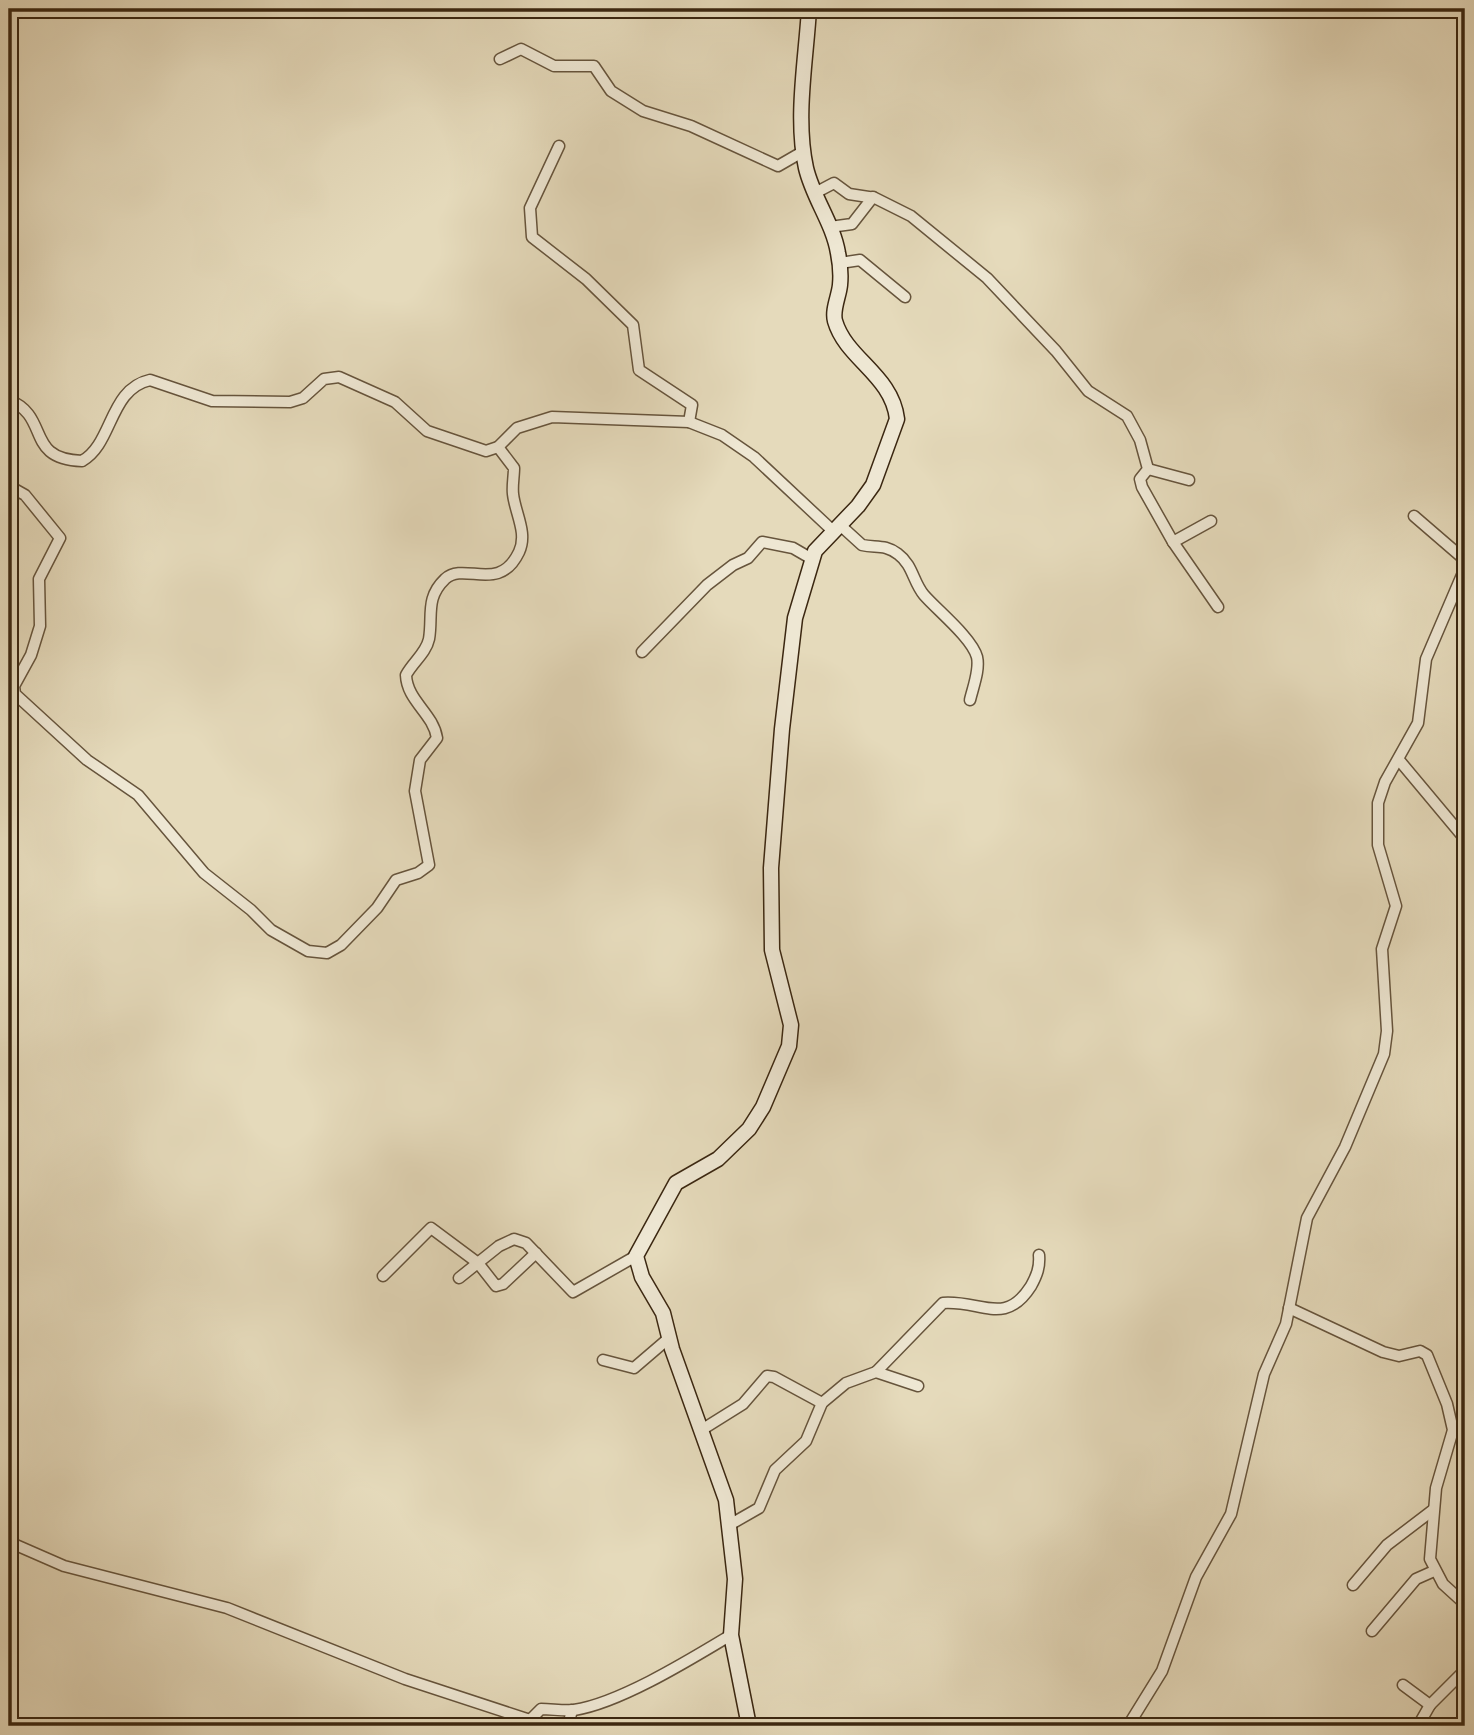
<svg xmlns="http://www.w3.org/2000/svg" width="1474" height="1735" font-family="'IM FELL French Canon',serif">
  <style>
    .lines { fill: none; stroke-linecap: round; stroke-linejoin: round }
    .street-casing { stroke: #66543c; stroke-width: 13 }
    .secondary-casing { stroke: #3b2711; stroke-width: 17 }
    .street { stroke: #eee7d3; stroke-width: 10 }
    .secondary { stroke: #eee7d3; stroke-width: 14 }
  </style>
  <rect width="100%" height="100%" fill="#e5dabb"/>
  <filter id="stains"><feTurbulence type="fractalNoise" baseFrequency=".00286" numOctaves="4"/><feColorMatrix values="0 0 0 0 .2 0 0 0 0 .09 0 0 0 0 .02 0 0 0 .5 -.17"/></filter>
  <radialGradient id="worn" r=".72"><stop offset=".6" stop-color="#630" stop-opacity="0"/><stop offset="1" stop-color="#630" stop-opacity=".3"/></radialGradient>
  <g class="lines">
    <defs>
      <g id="street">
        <path d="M 500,59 L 521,49 L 554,66 L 594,66 L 611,91 L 643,111 L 691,126 L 778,166 L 804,151"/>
        <path d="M 559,146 L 530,208 L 532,237 L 586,279 L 633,325 L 639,370 L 692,405 L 689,422"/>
        <path d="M 815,193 L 834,183 L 849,194 L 875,198 L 911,216 L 987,278 L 1056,351 L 1088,391 L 1127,416 L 1140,440 L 1148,469 L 1140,479 L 1142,487 L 1173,542 L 1218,607"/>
        <path d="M 830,227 L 852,224 L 873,197"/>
        <path d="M 840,263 L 860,260 L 905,297"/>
        <path d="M 9,400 C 51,417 24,459 82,461 C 113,444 109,389 150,380 L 212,401 L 290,402 L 303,398 L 324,379 L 339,377 L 395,402 L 427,431 L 486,451 L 498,447 L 517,428 L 552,417 L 689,422 L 722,435 L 754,457 L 832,530"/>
        <path d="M 1148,469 L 1189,480"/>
        <path d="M 9,486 L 25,495 L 60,538 L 39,579 L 40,626 L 31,655 L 14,686 L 15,694 L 87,760 L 138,795 L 204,873 L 251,910 L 271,930 L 308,951 L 327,953 L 341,945 L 377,908 L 396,880 L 418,873 L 429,865 L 415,791 L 420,760 L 437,738 C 433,713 407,701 406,675 C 413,662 426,653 429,639 C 433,616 425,598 445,579 C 465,561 499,594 519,552 C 528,533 515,513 513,494 C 512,486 514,476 514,468 L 498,447"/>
        <path d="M 1414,516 L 1465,560"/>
        <path d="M 840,525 L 862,545 C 876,548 885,544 898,554 C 913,565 913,582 924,595 C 937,610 972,638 977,657 C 980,670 973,687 970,700"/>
        <path d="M 1173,542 L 1211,521"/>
        <path d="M 642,652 L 707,585 L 733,565 L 748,558 L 762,542 L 793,548 L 812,559"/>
        <path d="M 1399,760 L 1465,839"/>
        <path d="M 383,1276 L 431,1228 L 478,1263 L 496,1286 L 503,1284 L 536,1253"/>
        <path d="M 459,1278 L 499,1246 L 514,1239 L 526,1243 L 573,1292 L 636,1256"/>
        <path d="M 1289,1308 L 1383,1352 L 1399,1356 L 1420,1351 L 1427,1355 L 1447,1404 L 1453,1430 L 1436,1488 L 1430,1559 L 1443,1584 L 1465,1604"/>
        <path d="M 603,1360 L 634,1368 L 669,1338"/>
        <path d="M 876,1372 L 943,1303 C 981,1300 1005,1327 1031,1286 C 1037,1275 1040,1267 1039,1255"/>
        <path d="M 703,1429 L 743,1404 L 767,1376 L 774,1377 L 822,1403"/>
        <path d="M 731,1524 L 759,1508 L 775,1470 L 806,1441 L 822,1403 L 846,1383 L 876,1372 L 918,1386"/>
        <path d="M 9,1542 L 64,1566 L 227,1608 L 405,1679 L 530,1720 L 541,1709 C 552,1709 563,1711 574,1710 C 620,1703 691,1659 731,1635"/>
        <path d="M 1353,1585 L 1387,1545 L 1433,1510"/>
        <path d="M 1372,1631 L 1416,1579 L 1434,1571"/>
        <path d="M 1403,1685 L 1430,1705 L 1465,1670"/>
        <path d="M 568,1726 L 572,1710"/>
        <path d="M 1128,1726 L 1162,1671 L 1196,1577 L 1231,1514 L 1264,1374 L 1286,1324 L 1307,1218 L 1345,1147 L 1384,1054 L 1387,1031 L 1382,949 L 1396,906 L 1378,845 L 1378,803 L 1385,782 L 1418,723 L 1426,659 L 1465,568"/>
        <path d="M 1418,1726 L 1430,1705"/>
      </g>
      <path id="secondary" d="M 749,1726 L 731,1635 L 735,1579 L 726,1500 L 672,1349 L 663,1313 L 642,1277 L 636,1256 L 676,1183 L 718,1159 L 749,1129 L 763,1107 L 789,1046 L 791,1025 L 772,950 L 771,868 L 782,729 L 795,618 L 815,551 L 858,506 L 873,485 L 897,419 C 892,375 846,359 835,321 C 832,310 839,296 840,285 C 841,275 840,263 838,253 C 833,223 813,198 806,168 C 795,118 806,60 809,9"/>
    </defs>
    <use href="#street" class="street-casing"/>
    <use href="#secondary" class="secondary-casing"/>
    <use href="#street" class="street"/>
    <use href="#secondary" class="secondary"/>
  </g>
  <rect width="1474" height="1735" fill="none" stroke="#e5dabb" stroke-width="35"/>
  <rect x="10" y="10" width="1453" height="1714" fill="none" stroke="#3b2711" stroke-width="3.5"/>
  <rect x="18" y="18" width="1439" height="1700" fill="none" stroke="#3b2711" stroke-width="2"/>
  <rect width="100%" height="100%" filter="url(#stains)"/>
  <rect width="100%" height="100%" fill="url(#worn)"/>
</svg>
